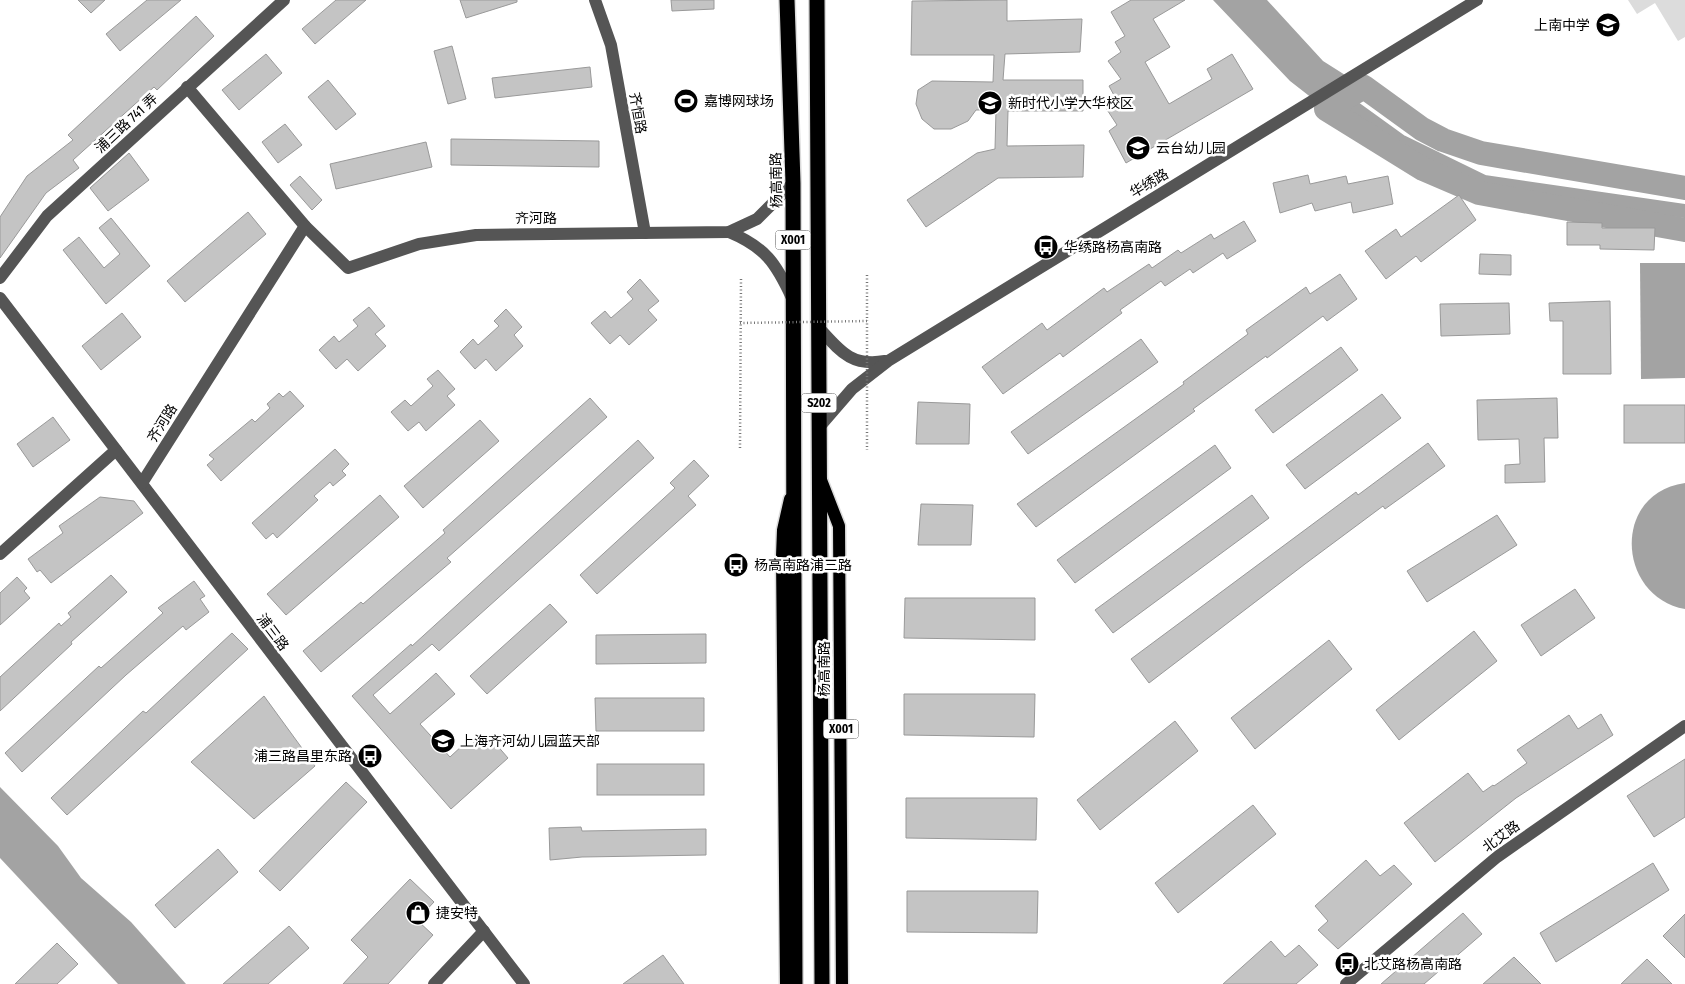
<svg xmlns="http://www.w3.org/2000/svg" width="1685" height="984" font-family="'Fira Sans Condensed','Noto Sans SC',sans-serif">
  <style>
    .green { fill: #dcdcdc }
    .water { fill: #a3a3a3 }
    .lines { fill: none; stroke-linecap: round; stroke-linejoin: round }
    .canal { stroke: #a3a3a3; stroke-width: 14 }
    .river { stroke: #a3a3a3; stroke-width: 24 }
    .building { fill: #c4c4c4; stroke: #999 }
    .major-casing { stroke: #dbdbdb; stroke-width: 15 }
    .highway-casing { stroke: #dbdbdb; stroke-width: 18 }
    .path { stroke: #777; stroke-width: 2.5; stroke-dasharray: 1 2.5; stroke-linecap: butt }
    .minor { stroke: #555; stroke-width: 12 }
    .major { stroke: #000; stroke-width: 12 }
    .highway { stroke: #000; stroke-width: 15 }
    .path-bridge { stroke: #777; stroke-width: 2.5; stroke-dasharray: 1 2.5; stroke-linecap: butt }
    .labels { text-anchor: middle; stroke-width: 5; stroke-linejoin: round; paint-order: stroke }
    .shield { fill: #fff; stroke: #4c4c4c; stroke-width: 1 }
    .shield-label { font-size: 12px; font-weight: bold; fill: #000 }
    .poi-label { font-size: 14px; fill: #000; stroke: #fff; text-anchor: start }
    .street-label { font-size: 14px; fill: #000; stroke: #fff }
  </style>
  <rect width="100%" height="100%" fill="#fff"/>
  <path class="green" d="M 1628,0 L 1685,0 L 1685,37 L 1678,41 L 1655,3 L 1637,14 Z"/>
  <g class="water">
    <path d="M 1213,0 L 1267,0 L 1323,61 L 1364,87 L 1326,109 L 1290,81 Z"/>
    <path d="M 1640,263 L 1685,263 L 1685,378 L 1641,379 Z"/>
    <path d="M 1685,483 L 1685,609 C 1617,597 1611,493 1685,483 Z"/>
    <path d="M 0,787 L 58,846 L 81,878 L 131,922 L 186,984 L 118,984 L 105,970 L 0,858 Z"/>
  </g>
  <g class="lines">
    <path class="canal" d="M 1328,89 L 1400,141 L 1484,182 L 1685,211"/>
    <path class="river" d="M 1685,188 L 1481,153 L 1443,140 L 1422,129 L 1364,87 L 1326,109 L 1423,169 L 1479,193 L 1685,230"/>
  </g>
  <g class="building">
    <path d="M 78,0 L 105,0 L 91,13 Z"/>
    <path d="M 147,0 L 181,0 L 120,51 L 106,34 Z"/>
    <path d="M 336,0 L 366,0 L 315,44 L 302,29 Z"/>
    <path d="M 460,0 L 517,0 L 517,2 L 466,18 Z"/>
    <path d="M 671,0 L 714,0 L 714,9 L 672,11 Z"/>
    <path d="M 1007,0 L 1007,21 L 1082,19 L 1080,52 L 1005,54 L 1003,80 L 1083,80 L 1083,111 L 1008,111 L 1007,146 L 1084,145 L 1083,177 L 998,178 L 926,227 L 907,200 L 977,153 L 995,149 L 996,110 L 976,110 L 968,121 L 951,129 L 934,129 L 922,119 L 916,104 L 918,90 L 932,81 L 993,82 L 994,55 L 911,55 L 912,1 Z"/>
    <path d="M 1131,0 L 1185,0 L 1153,19 L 1170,47 L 1145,62 L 1169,104 L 1212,79 L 1207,69 L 1232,54 L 1253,89 L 1126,163 L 1109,131 L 1117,125 L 1104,105 L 1116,99 L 1109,86 L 1121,79 L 1108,61 L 1121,52 L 1115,42 L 1125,36 L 1111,12 Z"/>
    <path d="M 196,16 L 214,36 L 157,90 L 154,87 L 73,160 L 79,168 L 46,193 L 0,258 L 0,217 L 27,176 L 73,140 L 68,135 Z"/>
    <path d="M 452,46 L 466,99 L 448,104 L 434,51 Z"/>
    <path d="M 266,54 L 282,73 L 239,110 L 222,90 Z"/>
    <path d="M 590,67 L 592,87 L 495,98 L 492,78 Z"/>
    <path d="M 328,80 L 356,114 L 336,130 L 308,97 Z"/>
    <path d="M 285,124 L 302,145 L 278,163 L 262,142 Z"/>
    <path d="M 451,139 L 599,141 L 599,167 L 451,165 Z"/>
    <path d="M 426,142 L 432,167 L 336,189 L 330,164 Z"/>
    <path d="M 129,153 L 149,180 L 108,211 L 90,188 Z"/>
    <path d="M 1308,175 L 1310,184 L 1346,176 L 1348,184 L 1388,176 L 1393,204 L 1353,213 L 1351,202 L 1315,211 L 1312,203 L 1280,213 L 1273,183 Z"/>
    <path d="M 300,176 L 322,200 L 312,210 L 290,185 Z"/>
    <path d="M 1459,195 L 1476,220 L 1421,262 L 1416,256 L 1386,279 L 1365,251 L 1396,229 L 1401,237 Z"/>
    <path d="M 248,212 L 266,234 L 185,302 L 167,281 Z"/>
    <path d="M 111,218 L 150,266 L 106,304 L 63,250 L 79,237 L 104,268 L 120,254 L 99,228 Z"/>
    <path d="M 1244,221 L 1256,241 L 1227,259 L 1223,253 L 1193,273 L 1190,269 L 1165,286 L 1161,281 L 1120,310 L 1122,313 L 1063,357 L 1060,353 L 1003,394 L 982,367 L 1042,323 L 1047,330 L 1104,288 L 1107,292 L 1149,264 L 1152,268 L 1178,250 L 1181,253 L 1211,234 L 1214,239 Z"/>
    <path d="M 1567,222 L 1602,223 L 1602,228 L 1655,228 L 1654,250 L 1600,249 L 1600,245 L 1567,245 Z"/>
    <path d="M 1480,254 L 1511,255 L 1511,275 L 1479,274 Z"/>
    <path d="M 1340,274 L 1357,299 L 1327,321 L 1323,316 L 1267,358 L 1266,356 L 1193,409 L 1195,411 L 1036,527 L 1017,504 L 1184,384 L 1183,382 L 1248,334 L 1246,330 L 1306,287 L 1310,294 Z"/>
    <path d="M 640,279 L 659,301 L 648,310 L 657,320 L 629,345 L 620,335 L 610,344 L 591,323 L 605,311 L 611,318 L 633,299 L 627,292 Z"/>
    <path d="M 1610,301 L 1611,374 L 1563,374 L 1563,321 L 1550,321 L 1549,303 Z"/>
    <path d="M 1509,303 L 1510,334 L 1441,336 L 1440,304 Z"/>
    <path d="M 369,307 L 385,326 L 375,334 L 386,346 L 358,371 L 347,359 L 336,369 L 319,350 L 334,336 L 339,342 L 358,326 L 353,320 Z"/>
    <path d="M 506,309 L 522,327 L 514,335 L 523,346 L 496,371 L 486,359 L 475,369 L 460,352 L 473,339 L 478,345 L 499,326 L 494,321 Z"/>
    <path d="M 122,313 L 141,337 L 101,370 L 82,346 Z"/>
    <path d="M 1141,339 L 1158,362 L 1028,454 L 1011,432 Z"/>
    <path d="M 1341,347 L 1358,370 L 1273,433 L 1255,410 Z"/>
    <path d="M 438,370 L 455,389 L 447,396 L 455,405 L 426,431 L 419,422 L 408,431 L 391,412 L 405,400 L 411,406 L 433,386 L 427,379 Z"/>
    <path d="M 290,391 L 304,406 L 221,481 L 207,465 L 214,459 L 209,455 L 252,419 L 255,422 L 270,408 L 267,404 L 279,393 L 283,397 Z"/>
    <path d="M 1382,394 L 1401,418 L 1305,489 L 1286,465 Z"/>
    <path d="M 590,398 L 607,417 L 447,558 L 451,562 L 321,672 L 303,651 L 361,602 L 363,604 L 445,533 L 443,530 Z"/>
    <path d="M 1557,398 L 1558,438 L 1544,438 L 1545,482 L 1505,483 L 1505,465 L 1520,464 L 1519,439 L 1478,440 L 1477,400 Z"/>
    <path d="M 918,402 L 970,404 L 969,444 L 916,444 Z"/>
    <rect x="1624" y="405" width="61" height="38"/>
    <path d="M 53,417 L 70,440 L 33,467 L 17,444 Z"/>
    <path d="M 480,420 L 499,441 L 423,508 L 404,486 Z"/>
    <path d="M 638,440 L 654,458 L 439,651 L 432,644 L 373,695 L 390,714 L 436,673 L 455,694 L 420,724 L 450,757 L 464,744 L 468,748 L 480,737 L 483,741 L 489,736 L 508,758 L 451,809 L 352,696 L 411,644 L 412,646 Z"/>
    <path d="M 1428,443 L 1445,466 L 1385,509 L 1383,506 L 1305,564 L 1149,683 L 1131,659 L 1356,492 L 1358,495 Z"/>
    <path d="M 1215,445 L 1231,468 L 1075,583 L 1057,560 Z"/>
    <path d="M 335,449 L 349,464 L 342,471 L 346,475 L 333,486 L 330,482 L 314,496 L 318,500 L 277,538 L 273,533 L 266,539 L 252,523 Z"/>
    <path d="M 694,460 L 709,476 L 688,496 L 696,505 L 597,594 L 580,575 L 675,488 L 670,483 Z"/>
    <path d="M 380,495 L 399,517 L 286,615 L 267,594 Z"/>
    <path d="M 1252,495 L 1269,518 L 1113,633 L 1095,610 Z"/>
    <path d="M 100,497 L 134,501 L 143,513 L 51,583 L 40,570 L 37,572 L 28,559 L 63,533 L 59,526 Z"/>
    <path d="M 921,504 L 973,505 L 971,545 L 918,545 Z"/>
    <path d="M 1497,515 L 1517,545 L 1427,602 L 1407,571 Z"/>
    <path d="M 111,575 L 127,592 L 71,642 L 72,644 L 0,711 L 0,677 L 59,623 L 61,626 L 71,617 L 68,613 Z"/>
    <path d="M 17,577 L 27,588 L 24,591 L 30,598 L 0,625 L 0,593 Z"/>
    <path d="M 194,581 L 205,596 L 200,599 L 209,612 L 186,630 L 183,626 L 126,675 L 22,772 L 5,753 L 99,666 L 101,668 L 163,613 L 158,608 Z"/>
    <path d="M 1575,589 L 1595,618 L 1541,656 L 1521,625 Z"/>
    <path d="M 905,598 L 1035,598 L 1035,640 L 904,638 Z"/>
    <path d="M 550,604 L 567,622 L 487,694 L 470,676 Z"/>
    <path d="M 1474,631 L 1497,661 L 1399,740 L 1376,710 Z"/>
    <path d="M 232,633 L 248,649 L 67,815 L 51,798 L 143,711 L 146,713 Z"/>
    <path d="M 706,634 L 706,663 L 596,664 L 596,635 Z"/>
    <path d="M 1329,640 L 1352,669 L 1255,749 L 1231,718 Z"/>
    <path d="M 904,694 L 1035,694 L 1034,737 L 904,735 Z"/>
    <path d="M 264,696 L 315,766 L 254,819 L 191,762 Z"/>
    <path d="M 595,698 L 704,698 L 704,731 L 596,731 Z"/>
    <path d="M 1601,714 L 1613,735 L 1516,798 L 1435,862 L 1404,823 L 1468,773 L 1483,792 L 1493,785 L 1494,786 L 1527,763 L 1517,750 L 1569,715 L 1578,729 Z"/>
    <path d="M 1175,721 L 1198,751 L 1100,830 L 1077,800 Z"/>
    <path d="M 1685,759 L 1685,817 L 1654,837 L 1627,796 Z"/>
    <rect x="597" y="764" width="107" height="31"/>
    <path d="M 346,782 L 367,802 L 280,891 L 259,871 Z"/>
    <path d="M 906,798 L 1037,798 L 1036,840 L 906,838 Z"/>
    <path d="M 1253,805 L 1276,834 L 1178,913 L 1155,883 Z"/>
    <path d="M 581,827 L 582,831 L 706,829 L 706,855 L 582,857 L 550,860 L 549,828 Z"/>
    <path d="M 218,849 L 238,872 L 175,928 L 155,905 Z"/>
    <path d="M 1366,860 L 1380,876 L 1394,865 L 1412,884 L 1338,949 L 1318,930 L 1328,921 L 1315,906 Z"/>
    <path d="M 1653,863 L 1669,890 L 1556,962 L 1540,933 Z"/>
    <path d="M 410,879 L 434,902 L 417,920 L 433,935 L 388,984 L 343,984 L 368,957 L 351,940 Z"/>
    <path d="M 907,891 L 1038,891 L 1037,933 L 907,932 Z"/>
    <path d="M 1463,913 L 1482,934 L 1424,984 L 1381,984 Z"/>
    <path d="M 1685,914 L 1685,958 L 1663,936 Z"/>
    <path d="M 289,926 L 309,948 L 268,984 L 223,984 Z"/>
    <path d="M 1271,941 L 1285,957 L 1299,945 L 1318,965 L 1296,984 L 1223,984 Z"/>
    <path d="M 57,943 L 78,964 L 57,984 L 15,984 Z"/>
    <path d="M 663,955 L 684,984 L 623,984 Z"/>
    <path d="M 1514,957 L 1541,984 L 1483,984 Z"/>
    <path d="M 1647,959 L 1672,984 L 1621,984 Z"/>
  </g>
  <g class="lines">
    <defs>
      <g id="major">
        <path d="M 821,480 L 839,526 L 842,984"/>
        <path d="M 786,984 L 782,556 L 783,530 L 790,499"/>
      </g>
      <g id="highway">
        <path d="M 787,0 L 793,183 L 795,984"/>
        <path d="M 817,0 L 822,984"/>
      </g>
    </defs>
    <use href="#major" class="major-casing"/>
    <use href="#highway" class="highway-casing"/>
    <g class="path">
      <path d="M 867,275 L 867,321"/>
      <path d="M 740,448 L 741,279"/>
    </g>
    <g class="minor">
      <path d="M 595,0 L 611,45 L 645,233"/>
      <path d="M 187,87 L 305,226 L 348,268 L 419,244 L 476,235 L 729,232 L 757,219 L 793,183"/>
      <path d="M 729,232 C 765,247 776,263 792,298"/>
      <path d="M 0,278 L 47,216 L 284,0"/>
      <path d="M 0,298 L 524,984"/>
      <path d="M 819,328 C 840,351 851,367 885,361"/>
      <path d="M 820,426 L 852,389 L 888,361 L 1477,0"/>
      <path d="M 142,483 L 305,226"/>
      <path d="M 0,554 L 116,450"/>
      <path d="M 434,984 L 484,931"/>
      <path d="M 1346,984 L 1497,857 L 1685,726"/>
    </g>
    <use href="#major" class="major"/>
    <use href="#highway" class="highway"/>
    <path class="path-bridge" d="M 740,323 L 867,321 L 867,450"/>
  </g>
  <defs>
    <symbol id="school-disc" viewBox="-11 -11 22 22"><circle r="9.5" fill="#000" stroke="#fff"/><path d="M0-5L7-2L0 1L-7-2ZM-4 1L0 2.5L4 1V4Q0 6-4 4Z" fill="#fff"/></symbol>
    <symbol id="stadium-disc" viewBox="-11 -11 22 22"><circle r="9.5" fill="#000" stroke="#fff"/><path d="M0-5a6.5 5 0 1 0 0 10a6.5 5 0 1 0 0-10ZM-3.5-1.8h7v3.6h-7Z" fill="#fff"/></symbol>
    <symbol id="bus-disc" viewBox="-11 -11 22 22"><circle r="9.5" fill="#000" stroke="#fff"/><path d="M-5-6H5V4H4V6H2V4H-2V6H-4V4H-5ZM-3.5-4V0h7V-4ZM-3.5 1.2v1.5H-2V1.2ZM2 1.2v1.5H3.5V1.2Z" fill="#fff"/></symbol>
    <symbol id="shop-disc" viewBox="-11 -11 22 22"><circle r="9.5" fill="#000" stroke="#fff"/><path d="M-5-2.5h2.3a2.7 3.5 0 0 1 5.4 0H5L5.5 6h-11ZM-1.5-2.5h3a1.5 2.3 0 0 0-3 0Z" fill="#fff"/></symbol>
  </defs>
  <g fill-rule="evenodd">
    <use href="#school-disc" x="1594" y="11" width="28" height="28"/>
    <use href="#stadium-disc" x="672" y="87" width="28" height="28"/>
    <use href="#school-disc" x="976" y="89" width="28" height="28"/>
    <use href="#school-disc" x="1124" y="134" width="28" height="28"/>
    <use href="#bus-disc" x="1032" y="233" width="28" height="28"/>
    <use href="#bus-disc" x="722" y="551" width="28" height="28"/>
    <use href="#school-disc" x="429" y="727" width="28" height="28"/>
    <use href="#bus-disc" x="356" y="742" width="28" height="28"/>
    <use href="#shop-disc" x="404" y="899" width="28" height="28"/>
    <use href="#bus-disc" x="1333" y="950" width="28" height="28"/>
  </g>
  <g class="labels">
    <g class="shield">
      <rect x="775.5" y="230.5" width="35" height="19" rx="4"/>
      <rect x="801.5" y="393.5" width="35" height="19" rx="4"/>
      <rect x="823.5" y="719.5" width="35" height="19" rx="4"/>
    </g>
    <g class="shield-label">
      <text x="793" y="244">X001</text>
      <text x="819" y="407">S202</text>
      <text x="841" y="733">X001</text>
    </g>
    <g class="poi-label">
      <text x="1590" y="30" text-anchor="end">上南中学</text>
      <text x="704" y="106">嘉博网球场</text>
      <text x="1008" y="108">新时代小学大华校区</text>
      <text x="1156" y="153">云台幼儿园</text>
      <text x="1064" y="252">华绣路杨高南路</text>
      <text x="754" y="570">杨高南路浦三路</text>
      <text x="460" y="746">上海齐河幼儿园蓝天部</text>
      <text x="352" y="761" text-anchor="end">浦三路昌里东路</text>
      <text x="436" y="918">捷安特</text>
      <text x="1364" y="969">北艾路杨高南路</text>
    </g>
    <g class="street-label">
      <text transform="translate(638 113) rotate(80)" y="5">齐恒路</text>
      <text transform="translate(126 123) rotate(-43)" y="5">浦三路 741 弄</text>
      <text transform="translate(776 180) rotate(-91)" y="5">杨高南路</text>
      <text transform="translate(1149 183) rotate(-31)" y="5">华绣路</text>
      <text x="536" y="223">齐河路</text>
      <text transform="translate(162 423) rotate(-58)" y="5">齐河路</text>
      <text transform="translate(273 632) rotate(53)" y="5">浦三路</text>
      <text transform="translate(824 669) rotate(-90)" y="5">杨高南路</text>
      <text transform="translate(1501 836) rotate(-36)" y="5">北艾路</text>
    </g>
  </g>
</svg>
